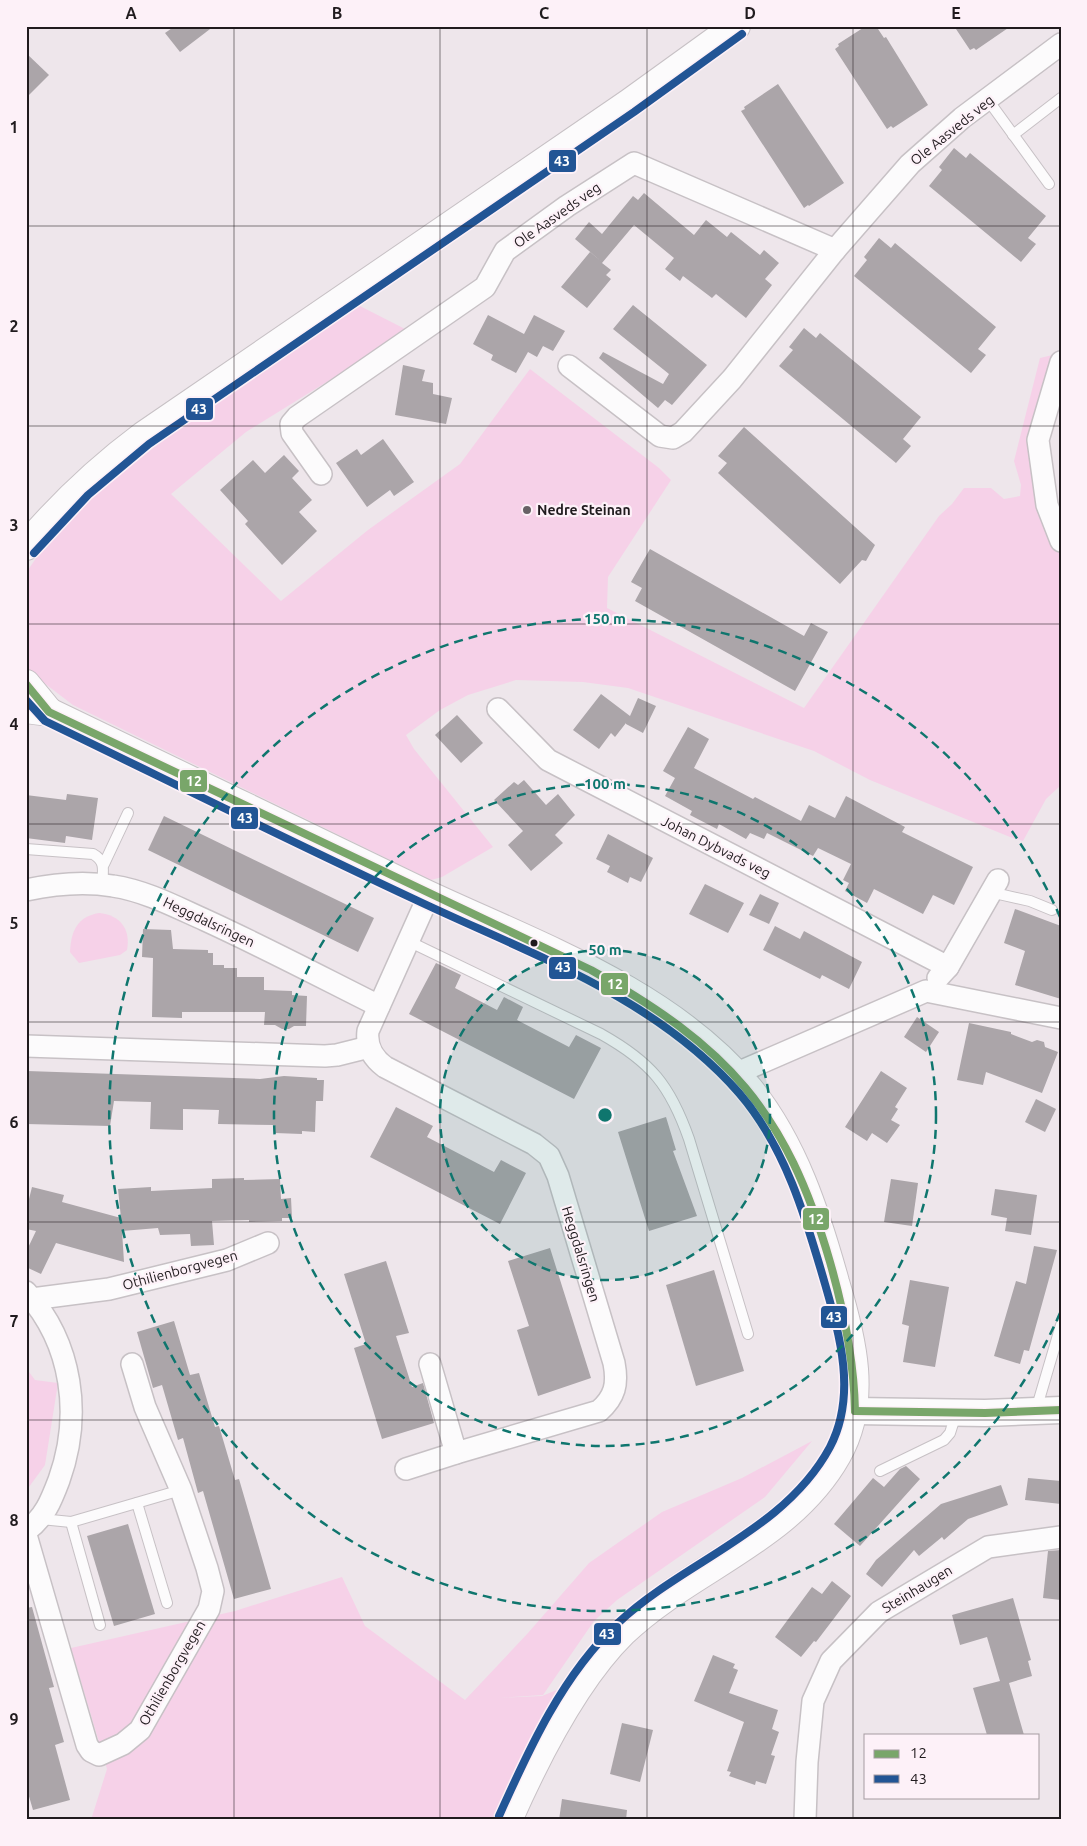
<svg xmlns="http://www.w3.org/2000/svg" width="1087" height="1846" font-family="Ubuntu,sans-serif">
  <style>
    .green { fill: #f6d1e8 }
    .building { fill: #aba5a9 }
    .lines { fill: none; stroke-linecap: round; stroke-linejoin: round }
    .service-casing { stroke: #c7c1c5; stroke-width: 12 }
    .minor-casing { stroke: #c7c1c5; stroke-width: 24 }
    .tertiary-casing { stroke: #c7c1c5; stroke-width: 29 }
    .secondary-casing { stroke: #c7c1c5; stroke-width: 30 }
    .service { stroke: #fcfbfc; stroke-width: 10 }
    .minor { stroke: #fcfbfc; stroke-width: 21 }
    .tertiary { stroke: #fcfbfc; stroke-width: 26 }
    .secondary { stroke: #fcfbfc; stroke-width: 28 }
    .bus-1-casing { stroke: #fdf1f8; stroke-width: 11 }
    .bus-2-casing { stroke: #fdf1f8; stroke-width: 11 }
    .bus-1 { stroke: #79a66a; stroke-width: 8 }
    .bus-2 { stroke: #225595; stroke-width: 8 }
    .grid { fill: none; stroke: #201b1e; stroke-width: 1; stroke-opacity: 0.55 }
    .ring { fill: none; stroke: #0f766e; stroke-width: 2.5; stroke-dasharray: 9 6 }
    .poi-dot { fill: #686266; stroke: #fdf1f8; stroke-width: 2 }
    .bus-dot { fill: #201b1e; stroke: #fdf1f8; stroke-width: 2 }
    .labels { text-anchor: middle; stroke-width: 4.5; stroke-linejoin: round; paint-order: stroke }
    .street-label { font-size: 14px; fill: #201b1e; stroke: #fdf1f8 }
    .poi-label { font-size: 14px; font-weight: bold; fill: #201b1e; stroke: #fdf1f8; text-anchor: start }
    .centre { fill: #0f766e; stroke: #fdf1f8; stroke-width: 2.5 }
    .ring-label { font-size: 15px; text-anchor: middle; font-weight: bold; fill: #0f766e; stroke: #fdf1f8; stroke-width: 4.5; stroke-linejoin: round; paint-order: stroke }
    .line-badge { stroke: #fdf1f8; stroke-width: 2 }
    .badge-label { font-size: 14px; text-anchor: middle; font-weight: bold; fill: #fff }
    .neatline { fill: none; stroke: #201b1e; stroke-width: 2 }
    .grid-label { font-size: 16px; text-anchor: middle; font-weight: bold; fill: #201b1e }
  </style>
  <rect width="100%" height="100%" fill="#eee6eb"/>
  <g class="green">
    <path d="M 356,304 L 409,331 L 246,432 L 171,494 L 281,601 L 368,530 L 460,464 L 530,369 L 659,468 L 671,480 L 608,577 L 607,608 L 804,708 L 939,516 L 952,504 L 964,488 L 991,488 L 1004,499 L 1020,496 L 1021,485 L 1014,461 L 1040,358 L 1061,353 L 1038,440 L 1061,541 L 1061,785 L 1046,799 L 1023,841 L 1010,837 L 870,780 L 814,751 L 628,688 L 583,682 L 516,680 L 468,695 L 440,710 L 406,735 L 414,749 L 493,847 L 442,877 L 431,880 L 73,705 L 27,670 L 26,573 L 49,539 L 100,489 L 196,415 Z"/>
    <path d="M 99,913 C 120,915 131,929 127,950 L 120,955 L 79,963 L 70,952 C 71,931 77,917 99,913 Z"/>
    <path d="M 26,1368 L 35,1380 L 58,1383 L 45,1465 L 26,1491 Z"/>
    <path d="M 812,1441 L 765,1497 L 617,1600 L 594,1621 L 543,1695 L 497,1698 L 542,1696 L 586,1678 L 508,1820 L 91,1820 L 107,1769 L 71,1648 L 235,1611 L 342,1577 L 365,1626 L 465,1700 L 528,1633 L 589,1563 L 662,1512 L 742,1478 Z"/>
  </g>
  <g class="building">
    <path d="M 175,26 L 214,26 L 180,52 L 165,33 Z"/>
    <path d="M 866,26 L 876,26 L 884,38 L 886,37 L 928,105 L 893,128 L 891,126 L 887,129 L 835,49 L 839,46 L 838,44 Z"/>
    <path d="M 954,26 L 1011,26 L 976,50 L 974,48 L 970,50 Z"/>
    <path d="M 26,53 L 49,75 L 26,98 Z"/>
    <path d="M 778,84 L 844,183 L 809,206 L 808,205 L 804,208 L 741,111 L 745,109 L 744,107 Z"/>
    <path d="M 954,148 L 966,158 L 970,153 L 1046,216 L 1028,238 L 1036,244 L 1021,262 L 929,186 L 942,170 L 939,167 Z"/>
    <path d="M 644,193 L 694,235 L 706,220 L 727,237 L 731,232 L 760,255 L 764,250 L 779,263 L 765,279 L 772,285 L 746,318 L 716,294 L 712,298 L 683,276 L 680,281 L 665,269 L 674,258 L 634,225 L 602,263 L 611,270 L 606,275 L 611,279 L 587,308 L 561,287 L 590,252 L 602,262 L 575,239 L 589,222 L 602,234 L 633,196 L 638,200 Z"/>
    <path d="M 879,238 L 891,248 L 895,243 L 996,327 L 978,349 L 986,355 L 971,373 L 854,276 L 867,260 L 864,257 Z"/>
    <path d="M 633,305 L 707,365 L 672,405 L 665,400 L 658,408 L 599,358 L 603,352 L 663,384 L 669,374 L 613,329 Z"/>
    <path d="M 488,315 L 524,334 L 534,315 L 565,331 L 553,351 L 543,346 L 537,357 L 528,352 L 516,373 L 491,360 L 493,355 L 473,344 Z"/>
    <path d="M 804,328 L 816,338 L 820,333 L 921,417 L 903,439 L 911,446 L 896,463 L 779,366 L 793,350 L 789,347 Z"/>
    <path d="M 403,365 L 425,370 L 422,381 L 433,383 L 433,394 L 452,398 L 446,424 L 395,415 Z"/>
    <path d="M 744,427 L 875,545 L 866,561 L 862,560 L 840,584 L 718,473 L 727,463 L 718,456 Z"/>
    <path d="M 383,439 L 414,482 L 394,496 L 390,490 L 367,507 L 336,463 L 357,449 L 361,455 Z"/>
    <path d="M 284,455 L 299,471 L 292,478 L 312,500 L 299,512 L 317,531 L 282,565 L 245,524 L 248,521 L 220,490 L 253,460 L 265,473 Z"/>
    <path d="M 650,549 L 804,636 L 811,623 L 828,632 L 795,691 L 635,601 L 642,588 L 631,582 Z"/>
    <path d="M 601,694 L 630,716 L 638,698 L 656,706 L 643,733 L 626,724 L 626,723 L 615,737 L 611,733 L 599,749 L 573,730 Z"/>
    <path d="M 457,715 L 483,743 L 461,763 L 435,735 Z"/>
    <path d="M 688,727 L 709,739 L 694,768 L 753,799 L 755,797 L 801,821 L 809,805 L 835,818 L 846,796 L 905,827 L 902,832 L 973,867 L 954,905 L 933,895 L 923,914 L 874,889 L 867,903 L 845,891 L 849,883 L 843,880 L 851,864 L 818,848 L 813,856 L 767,833 L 764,839 L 750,833 L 746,839 L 719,824 L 717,829 L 690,815 L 692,811 L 665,796 L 675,778 L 663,771 Z"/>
    <path d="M 524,780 L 546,805 L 558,794 L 575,815 L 555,835 L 563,843 L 531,871 L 508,845 L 523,831 L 494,800 L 514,782 L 518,785 Z"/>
    <path d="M 67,794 L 98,798 L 92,840 L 66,836 L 65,843 L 26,838 L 26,795 L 66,800 Z"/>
    <path d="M 164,816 L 374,918 L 358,952 L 148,850 Z"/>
    <path d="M 608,834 L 653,858 L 641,882 L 630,877 L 628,883 L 607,872 L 610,866 L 596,859 Z"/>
    <path d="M 705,884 L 744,903 L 728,933 L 689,914 Z"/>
    <path d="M 760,894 L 779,903 L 769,924 L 749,915 Z"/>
    <path d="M 1015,909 L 1061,926 L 1061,999 L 1015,985 L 1025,951 L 1004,943 Z"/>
    <path d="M 775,926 L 800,939 L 804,931 L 862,962 L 849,989 L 822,975 L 820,979 L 763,950 Z"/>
    <path d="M 143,929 L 171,930 L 173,949 L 208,950 L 208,953 L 213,953 L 213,965 L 224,965 L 224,968 L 237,968 L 237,977 L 264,977 L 264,990 L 292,991 L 292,995 L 307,996 L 306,1026 L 294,1026 L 289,1029 L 282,1029 L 275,1025 L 264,1025 L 265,1012 L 182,1012 L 182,1018 L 152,1017 L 153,958 L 142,957 Z"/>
    <path d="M 436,963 L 461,975 L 455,988 L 497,1010 L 504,997 L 523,1007 L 517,1020 L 569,1047 L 576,1035 L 601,1048 L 574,1099 L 409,1014 Z"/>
    <path d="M 917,1017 L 939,1032 L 926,1052 L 904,1037 Z"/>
    <path d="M 969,1023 L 1011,1032 L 1011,1034 L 1032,1042 L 1037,1040 L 1044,1042 L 1045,1047 L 1058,1052 L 1042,1093 L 986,1072 L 983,1085 L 957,1080 Z"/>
    <path d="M 27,1071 L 260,1079 L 284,1076 L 317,1078 L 317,1080 L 324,1080 L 323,1101 L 316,1101 L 315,1132 L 302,1131 L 302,1134 L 275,1133 L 275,1125 L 218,1124 L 219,1110 L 183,1109 L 183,1130 L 150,1129 L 151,1102 L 114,1101 L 110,1126 L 26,1124 Z"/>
    <path d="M 881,1071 L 907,1088 L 895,1107 L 898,1109 L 891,1120 L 900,1125 L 887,1143 L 872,1133 L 867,1141 L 845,1127 Z"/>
    <path d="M 1036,1099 L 1056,1109 L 1045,1132 L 1025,1122 Z"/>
    <path d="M 396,1107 L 433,1126 L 427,1137 L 494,1172 L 501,1160 L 526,1173 L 500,1224 L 370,1157 Z"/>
    <path d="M 666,1117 L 676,1150 L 673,1151 L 697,1216 L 649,1231 L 618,1132 Z"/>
    <path d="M 244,1178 L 244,1180 L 280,1179 L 281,1199 L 291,1198 L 292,1218 L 282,1218 L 282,1221 L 249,1222 L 249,1220 L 212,1221 L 214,1245 L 191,1246 L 190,1234 L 160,1235 L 158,1228 L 122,1231 L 124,1262 L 56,1243 L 41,1274 L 26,1267 L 26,1252 L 36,1231 L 26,1229 L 26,1211 L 32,1187 L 64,1195 L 62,1202 L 121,1218 L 118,1189 L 151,1187 L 151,1191 L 212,1188 L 212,1179 Z"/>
    <path d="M 891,1179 L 918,1183 L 912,1226 L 884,1222 Z"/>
    <path d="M 995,1189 L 1037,1195 L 1031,1235 L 1005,1231 L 1007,1218 L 991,1215 Z"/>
    <path d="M 1034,1246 L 1057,1250 L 1029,1351 L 1024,1350 L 1020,1364 L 994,1356 L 1016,1281 L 1026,1284 Z"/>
    <path d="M 550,1248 L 591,1378 L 538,1396 L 517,1330 L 529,1326 L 508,1261 Z"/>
    <path d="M 386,1261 L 409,1333 L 396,1336 L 412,1387 L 423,1383 L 434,1423 L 382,1439 L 354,1348 L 366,1344 L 344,1274 Z"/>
    <path d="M 714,1270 L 744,1371 L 696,1386 L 666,1285 Z"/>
    <path d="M 910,1280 L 949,1287 L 935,1367 L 903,1362 L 909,1326 L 902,1324 Z"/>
    <path d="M 174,1321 L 190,1375 L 199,1373 L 215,1427 L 219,1426 L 235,1480 L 239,1479 L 271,1589 L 234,1599 L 203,1491 L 198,1493 L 183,1438 L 178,1440 L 162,1385 L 153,1388 L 137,1332 Z"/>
    <path d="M 906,1466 L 920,1479 L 860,1546 L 834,1524 L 873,1478 L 884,1487 L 900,1469 Z"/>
    <path d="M 1028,1478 L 1061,1481 L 1061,1504 L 1025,1500 Z"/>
    <path d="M 1001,1485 L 1008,1505 L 968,1519 L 944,1540 L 942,1537 L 919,1556 L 914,1550 L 882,1587 L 866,1574 L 876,1560 L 941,1504 Z"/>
    <path d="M 128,1524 L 155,1614 L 114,1626 L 87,1536 Z"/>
    <path d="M 1061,1550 L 1061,1600 L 1043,1598 L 1048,1551 Z"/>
    <path d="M 832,1581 L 851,1596 L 816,1642 L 814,1641 L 801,1657 L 775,1637 L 812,1587 L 822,1594 Z"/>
    <path d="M 1013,1598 L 1031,1660 L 1028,1661 L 1032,1676 L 1009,1683 L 1024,1735 L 987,1735 L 973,1688 L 1000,1681 L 987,1637 L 960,1645 L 952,1615 Z"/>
    <path d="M 32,1607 L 54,1687 L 49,1688 L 64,1742 L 55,1745 L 70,1800 L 33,1810 L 26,1786 L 26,1608 Z"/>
    <path d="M 713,1655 L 735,1664 L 733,1668 L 738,1670 L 729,1693 L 778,1710 L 772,1729 L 779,1732 L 771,1755 L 775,1756 L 766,1784 L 756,1781 L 755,1785 L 729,1776 L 731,1772 L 727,1771 L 744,1722 L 694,1701 Z"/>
    <path d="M 622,1723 L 653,1730 L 640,1782 L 610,1774 Z"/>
    <path d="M 562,1799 L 627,1810 L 626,1820 L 559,1820 Z"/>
  </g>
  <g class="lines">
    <defs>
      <g id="service">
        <path d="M 988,100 L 1049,184"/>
        <path d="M 1013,135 L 1061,98"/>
        <path d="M 26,849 L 93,854 C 106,861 103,871 102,884"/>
        <path d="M 104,864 L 128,813"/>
        <path d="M 990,892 L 1030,901 L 1052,910"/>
        <path d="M 408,941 L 601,1034 C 651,1062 670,1085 689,1139 L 748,1334"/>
        <path d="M 1036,1410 L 1061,1325"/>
        <path d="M 880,1471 L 944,1440 L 950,1433 L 956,1414"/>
        <path d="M 137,1503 L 167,1603"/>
        <path d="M 41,1519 L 71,1522 L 181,1490"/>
        <path d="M 71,1522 L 100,1625"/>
      </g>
      <g id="minor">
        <path d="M 1061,362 L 1038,440 L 1047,505 L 1061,541"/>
        <path d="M 569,366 L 660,436 L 673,438 L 683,432 L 732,379 L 835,250 L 910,164 L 962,118 L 1061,44"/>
        <path d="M 321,474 L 292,433 L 291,424 L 297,417 L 485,287 L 505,251 L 567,206 L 634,163 L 835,250"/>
        <path d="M 498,709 L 548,760 L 948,967"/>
        <path d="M 26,890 C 54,884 85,881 113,886 C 146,891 176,907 205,920 C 264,947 321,977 379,1006"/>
        <path d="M 429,895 L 368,1031 C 366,1047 373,1058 385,1067 L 534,1144 L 549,1156 L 558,1176 L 614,1363 C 618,1384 615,1397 599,1411 L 456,1453 L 430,1364"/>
        <path d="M 938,978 L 948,967 L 998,880"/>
        <path d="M 26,1046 L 325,1056 L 337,1055 L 369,1047"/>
        <path d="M 735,1074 L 926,991 L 1061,1018"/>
        <path d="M 26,1292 C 73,1344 82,1416 59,1480 C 51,1501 45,1517 26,1531"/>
        <path d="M 32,1299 L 109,1289 L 227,1260 L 268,1243"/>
        <path d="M 406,1469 L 456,1453"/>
        <path d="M 26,1535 L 87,1745 L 91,1751 L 99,1755 L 123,1744 L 140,1730 L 209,1609 L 213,1591 L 207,1568 L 181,1490 L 145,1407 L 132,1364"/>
        <path d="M 805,1820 L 807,1762 L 813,1701 L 831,1661 L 879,1612 L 988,1547 L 1061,1537"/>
      </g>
      <path id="tertiary" d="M 855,1411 L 985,1413 L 1061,1410"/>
      <g id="secondary">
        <path d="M 26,546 C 61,505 100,468 143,436 L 628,104 L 736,26"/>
        <path d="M 26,684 L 49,712"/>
        <path d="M 26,709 L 49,712 C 174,772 299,833 424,893 C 535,945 669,992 749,1089 C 794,1145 816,1214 835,1282 C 852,1338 868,1401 837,1455 C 789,1540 691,1567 623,1632 C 576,1678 535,1759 508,1820"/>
      </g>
    </defs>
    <use href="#service" class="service-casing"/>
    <use href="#minor" class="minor-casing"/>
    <use href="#tertiary" class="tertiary-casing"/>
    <use href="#secondary" class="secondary-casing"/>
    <use href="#service" class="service"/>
    <use href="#minor" class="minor"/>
    <use href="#tertiary" class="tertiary"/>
    <use href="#secondary" class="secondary"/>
    <defs>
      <g id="bus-1">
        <path d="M 26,684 L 49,712 L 591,970 C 728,1047 786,1110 830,1262 C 844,1311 854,1360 855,1411"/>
        <path d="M 855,1411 L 985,1413 L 1061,1410"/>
      </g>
      <g id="bus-2">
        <path d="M 34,553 L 88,495 L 149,444 L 634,112 L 742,34"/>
        <path d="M 26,700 L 45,721 C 169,781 292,842 416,900 C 530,954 654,996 739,1093 C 785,1146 806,1218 825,1284 C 840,1336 857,1395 830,1447 C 785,1531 684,1561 618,1623 C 563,1674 529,1749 499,1816"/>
      </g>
    </defs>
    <use href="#bus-1" class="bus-1-casing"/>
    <use href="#bus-2" class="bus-2-casing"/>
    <use href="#bus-1" class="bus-1"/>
    <use href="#bus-2" class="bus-2"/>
  </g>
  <path class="grid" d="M 234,26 L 234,1820M 440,26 L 440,1820M 647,26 L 647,1820M 853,26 L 853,1820M 26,226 L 1061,226M 26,426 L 1061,426M 26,624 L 1061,624M 26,824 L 1061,824M 26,1022 L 1061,1022M 26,1222 L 1061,1222M 26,1420 L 1061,1420M 26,1620 L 1061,1620"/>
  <circle cx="605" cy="1115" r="165" fill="#0f766e" fill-opacity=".12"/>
  <g class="ring">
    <circle cx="605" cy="1115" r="165"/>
    <circle cx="605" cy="1115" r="331"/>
    <path d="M1060 1313A496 496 0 1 1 1060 917"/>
  </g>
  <circle class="poi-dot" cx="527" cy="510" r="5"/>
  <circle class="bus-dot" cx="534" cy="943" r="4.5"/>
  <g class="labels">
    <g class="street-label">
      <text transform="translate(952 130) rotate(-39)" y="5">Ole Aasveds veg</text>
      <text transform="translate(557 215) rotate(-35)" y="5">Ole Aasveds veg</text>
      <text transform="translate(716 847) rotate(27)" y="5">Johan Dybvads veg</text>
      <text transform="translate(209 922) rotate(25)" y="5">Heggdalsringen</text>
      <text transform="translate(581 1254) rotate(73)" y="5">Heggdalsringen</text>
      <text transform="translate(180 1270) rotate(-15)" y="5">Othilienborgvegen</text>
      <text transform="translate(917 1589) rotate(-31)" y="5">Steinhaugen</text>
      <text transform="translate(172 1673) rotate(-60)" y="5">Othilienborgvegen</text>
    </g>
    <g class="poi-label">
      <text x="537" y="515">Nedre Steinan</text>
    </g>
  </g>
  <circle cx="605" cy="1115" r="8" class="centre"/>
  <g class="ring-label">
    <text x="605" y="624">150 m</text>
    <text x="605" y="789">100 m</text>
    <text x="605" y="955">50 m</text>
  </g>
  <g class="line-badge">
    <rect x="548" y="149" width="29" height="24" rx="5" fill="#225595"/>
    <rect x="185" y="397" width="29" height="24" rx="5" fill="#225595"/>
    <rect x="179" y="769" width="29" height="24" rx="5" fill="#79a66a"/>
    <rect x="230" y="806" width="29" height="24" rx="5" fill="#225595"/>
    <rect x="548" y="956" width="29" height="24" rx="5" fill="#225595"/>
    <rect x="600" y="972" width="29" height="24" rx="5" fill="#79a66a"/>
    <rect x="802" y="1207" width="28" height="24" rx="5" fill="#79a66a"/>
    <rect x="820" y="1305" width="28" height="24" rx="5" fill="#225595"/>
    <rect x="593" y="1622" width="29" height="24" rx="5" fill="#225595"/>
  </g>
  <g class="badge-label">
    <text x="562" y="166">43</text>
    <text x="199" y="414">43</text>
    <text x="194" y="786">12</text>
    <text x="245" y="823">43</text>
    <text x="563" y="972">43</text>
    <text x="615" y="989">12</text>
    <text x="816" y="1224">12</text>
    <text x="834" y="1322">43</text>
    <text x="607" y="1639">43</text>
  </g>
  <rect width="1087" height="1846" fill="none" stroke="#fdf1f8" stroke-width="55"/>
  <rect x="864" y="1734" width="175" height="65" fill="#fdf1f8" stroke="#a59ba1"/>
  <rect x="874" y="1750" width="25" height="8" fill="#79a66a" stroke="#a59ba1"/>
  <text x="910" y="1758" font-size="15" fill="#201b1e">12</text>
  <rect x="874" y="1775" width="25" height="8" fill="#225595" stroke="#a59ba1"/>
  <text x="910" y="1784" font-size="15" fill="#201b1e">43</text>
  <rect x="28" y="28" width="1032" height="1790" class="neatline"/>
  <g class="grid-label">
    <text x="131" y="19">A</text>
    <text x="337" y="19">B</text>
    <text x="544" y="19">C</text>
    <text x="750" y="19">D</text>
    <text x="956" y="19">E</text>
    <text x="14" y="133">1</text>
    <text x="14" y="332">2</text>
    <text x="14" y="531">3</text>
    <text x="14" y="730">4</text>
    <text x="14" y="929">5</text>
    <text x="14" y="1128">6</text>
    <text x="14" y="1327">7</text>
    <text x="14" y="1526">8</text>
    <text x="14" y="1725">9</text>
  </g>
</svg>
